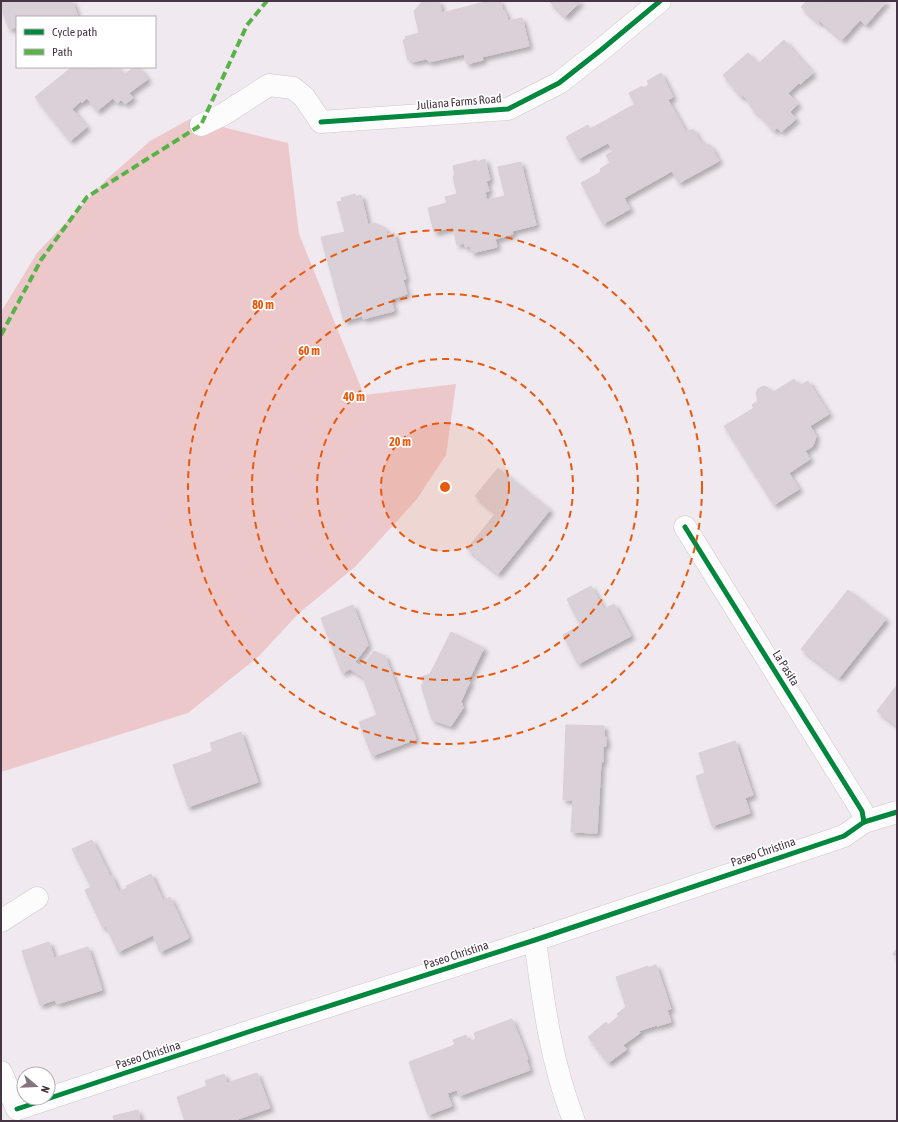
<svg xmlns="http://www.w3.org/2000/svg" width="898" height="1122" font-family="'Asap Condensed',sans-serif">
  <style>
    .green { fill: #ecc8cb }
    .building { fill: #dad1d8; stroke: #d8cfd7; filter: url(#shadow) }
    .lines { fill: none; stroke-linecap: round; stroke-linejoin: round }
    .minor-casing { stroke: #cec6cd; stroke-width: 23 }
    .minor { stroke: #fdfcfd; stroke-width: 22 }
    .quiet { stroke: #57b247; stroke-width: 4; stroke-dasharray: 8 4; stroke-linecap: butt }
    .cycleway-casing { stroke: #fff; stroke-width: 8 }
    .cycleway { stroke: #00873e; stroke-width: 5 }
    .ring { fill: none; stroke: #e8590c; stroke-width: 2; stroke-dasharray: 7 5 }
    .labels { text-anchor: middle; stroke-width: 3.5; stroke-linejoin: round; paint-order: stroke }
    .street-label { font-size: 12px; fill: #463543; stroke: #fff }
    .centre { fill: #e8590c; stroke: #fff; stroke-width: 2 }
    .ring-label { font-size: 12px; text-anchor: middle; font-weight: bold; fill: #e8590c; stroke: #fff; stroke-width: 3.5; stroke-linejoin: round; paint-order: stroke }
  </style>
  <defs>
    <filter id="shadow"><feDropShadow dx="3.5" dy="3.5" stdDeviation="2" flood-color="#0004"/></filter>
  </defs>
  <rect width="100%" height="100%" fill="#f0e9ef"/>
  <path class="green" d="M 190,119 L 288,143 L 299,234 L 364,395 L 456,384 L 446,455 L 417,499 L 355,567 L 299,613 L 259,656 L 188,713 L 1,772 L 1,312 L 37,253 L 107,179 L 150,141 Z"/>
  <g class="building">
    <path d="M 1,1 L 72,1 L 78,17 L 17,17 L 17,27 L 9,29 L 1,7 Z"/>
    <path d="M 423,1 L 439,1 L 442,13 L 489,1 L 500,1 L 503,11 L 505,11 L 508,21 L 522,18 L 529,46 L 482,57 L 483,60 L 467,64 L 464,54 L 429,62 L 429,60 L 427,60 L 426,59 L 412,62 L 412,59 L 408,60 L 403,40 L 406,39 L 405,37 L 419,33 L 414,11 Z"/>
    <path d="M 549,1 L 581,1 L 565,17 Z"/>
    <path d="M 807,1 L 836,2 L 887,1 L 866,25 L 860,20 L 842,40 L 820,21 L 819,23 L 801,7 Z"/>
    <path d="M 784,40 L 813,73 L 800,84 L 799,83 L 788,93 L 798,104 L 790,112 L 796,119 L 781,132 L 777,128 L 774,131 L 758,113 L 757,114 L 751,107 L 752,106 L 743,95 L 741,97 L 723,75 L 748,53 L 758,64 Z"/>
    <path d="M 72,67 L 93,67 L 95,69 L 98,67 L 117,67 L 124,75 L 134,67 L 138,67 L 148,79 L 129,93 L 133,98 L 125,104 L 121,100 L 117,103 L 113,98 L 97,111 L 87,98 L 82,103 L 81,101 L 72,109 L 87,127 L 70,141 L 35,97 Z"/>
    <path d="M 661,73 L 673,97 L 668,100 L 686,132 L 693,129 L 701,143 L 704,141 L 707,146 L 710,145 L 719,161 L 679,183 L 672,171 L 624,198 L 630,209 L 603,224 L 581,183 L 601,172 L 600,169 L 610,163 L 606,155 L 613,151 L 608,143 L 578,159 L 566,137 L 588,125 L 590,129 L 635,104 L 629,93 L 642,86 L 643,88 L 649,85 L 647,81 Z"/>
    <path d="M 485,159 L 490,180 L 486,181 L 489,191 L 485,192 L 487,200 L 505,196 L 498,167 L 521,162 L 536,225 L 512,231 L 513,234 L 495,239 L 497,247 L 472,253 L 470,246 L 465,247 L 464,243 L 457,245 L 453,227 L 434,232 L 428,208 L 447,203 L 445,197 L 457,194 L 453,176 L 455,176 L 453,166 L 477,160 L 477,162 Z"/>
    <path d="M 355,194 L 355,197 L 361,195 L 368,225 L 375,223 L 385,228 L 387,234 L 394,233 L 406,279 L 403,280 L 407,294 L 391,299 L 394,311 L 363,319 L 362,316 L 344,321 L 321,237 L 345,232 L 337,202 L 342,201 L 341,198 Z"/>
    <path d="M 794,379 L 799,386 L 808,381 L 829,414 L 810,426 L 816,436 L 813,446 L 805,451 L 810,459 L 789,473 L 799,489 L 774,505 L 724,426 L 754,408 L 752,405 L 758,401 L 756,393 L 758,389 L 763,386 L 767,387 L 772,393 Z"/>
    <path d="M 498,468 L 550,510 L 498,574 L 467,549 L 496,513 L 475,496 Z"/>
    <path d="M 591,586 L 604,609 L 614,604 L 631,636 L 578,664 L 563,635 L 580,625 L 567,599 Z"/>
    <path d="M 848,590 L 886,619 L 839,678 L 801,649 Z"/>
    <path d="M 353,605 L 368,645 L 355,662 L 362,667 L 374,651 L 385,656 L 416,739 L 372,756 L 359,722 L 377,715 L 363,677 L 350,669 L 342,673 L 321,618 Z"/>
    <path d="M 451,632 L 484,648 L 468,681 L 470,682 L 461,701 L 463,708 L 451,726 L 432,720 L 421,685 L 424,684 L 421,677 L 430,674 Z"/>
    <path d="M 897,685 L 897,726 L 877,711 Z"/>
    <path d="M 566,725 L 604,726 L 604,737 L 606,737 L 606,746 L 603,746 L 603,762 L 601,762 L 597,833 L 571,832 L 573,800 L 563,800 Z"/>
    <path d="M 241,732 L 258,782 L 188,807 L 173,765 L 213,751 L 210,743 Z"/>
    <path d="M 735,741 L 753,795 L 745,798 L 750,813 L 712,826 L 696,776 L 705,773 L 699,753 Z"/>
    <path d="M 92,840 L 110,876 L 111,875 L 119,892 L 127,888 L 126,886 L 151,874 L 163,901 L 170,897 L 189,938 L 160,952 L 153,935 L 118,952 L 106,926 L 103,928 L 85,890 L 91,887 L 72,849 Z"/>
    <path d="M 49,942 L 54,958 L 88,947 L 102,990 L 57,1004 L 55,1000 L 40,1005 L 22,951 Z"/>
    <path d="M 897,948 L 897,957 L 893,954 Z"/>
    <path d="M 656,965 L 671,1009 L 667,1010 L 671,1022 L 657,1026 L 657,1025 L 639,1031 L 640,1033 L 623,1045 L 627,1049 L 608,1063 L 588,1037 L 606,1022 L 608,1025 L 619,1016 L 617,1014 L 626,1007 L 616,977 L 648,966 L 648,968 Z"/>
    <path d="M 512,1019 L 528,1059 L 526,1059 L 530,1070 L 459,1096 L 457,1090 L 447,1093 L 452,1106 L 428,1115 L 409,1062 L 455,1045 L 453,1040 L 466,1035 L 468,1042 L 476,1039 L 474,1033 Z"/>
    <path d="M 257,1073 L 270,1108 L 232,1121 L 185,1121 L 177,1097 L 207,1086 L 205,1081 L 224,1074 L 227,1083 Z"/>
    <path d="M 138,1110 L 140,1121 L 114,1121 L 113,1116 Z"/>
  </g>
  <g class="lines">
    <defs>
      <g id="minor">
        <path d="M 201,125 L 224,114 L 269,85 L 293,88 L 304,97 L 321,122 L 508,109 L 559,83 L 601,50 L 660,1"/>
        <path d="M 685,527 L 862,811 L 864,822"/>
        <path d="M 1,921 L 37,898"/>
        <path d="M 535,940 C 543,1001 551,1063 574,1121"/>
        <path d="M 1,1072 L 17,1109 L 254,1030 L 535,940 L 844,836 L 864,822 L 897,812"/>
      </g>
    </defs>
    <use href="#minor" class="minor-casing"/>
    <use href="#minor" class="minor"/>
    <path class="quiet" d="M 1,335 L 41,260 L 87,197 L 201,125 L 247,25 L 267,1"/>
    <defs>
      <g id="cycleway">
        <path d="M 321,122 L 508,109 L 559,83 L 601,50 L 660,1"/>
        <path d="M 685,527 L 862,811 L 864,822"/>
        <path d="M 17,1109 L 254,1030 L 535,940 L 844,836 L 864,822 L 897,812"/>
      </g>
    </defs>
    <use href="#cycleway" class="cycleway-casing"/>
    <use href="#cycleway" class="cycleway"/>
  </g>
  <circle cx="445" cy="487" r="64" fill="#e8590c" fill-opacity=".12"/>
  <g class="ring">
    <circle cx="445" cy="487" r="64"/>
    <circle cx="445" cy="487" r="128"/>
    <circle cx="445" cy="487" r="193"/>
    <circle cx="445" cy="487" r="257"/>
  </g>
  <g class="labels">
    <g class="street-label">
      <text transform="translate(459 102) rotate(-5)" y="4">Juliana Farms Road</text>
      <text transform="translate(786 668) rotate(58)" y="4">La Pasita</text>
      <text transform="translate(763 852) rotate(-19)" y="4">Paseo Christina</text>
      <text transform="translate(456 955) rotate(-18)" y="4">Paseo Christina</text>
      <text transform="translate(148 1055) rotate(-18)" y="4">Paseo Christina</text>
    </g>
  </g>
  <circle cx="445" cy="487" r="6" class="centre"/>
  <g class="ring-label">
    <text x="263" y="309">80 m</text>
    <text x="309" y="355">60 m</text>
    <text x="354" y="401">40 m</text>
    <text x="400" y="446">20 m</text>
  </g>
  <rect width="898" height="1122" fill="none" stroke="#463543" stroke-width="4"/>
  <rect x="16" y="16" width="140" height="52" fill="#ffffff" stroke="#b5aeb4"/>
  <rect x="24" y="29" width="20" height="6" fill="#00873e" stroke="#b5aeb4"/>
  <text x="52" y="36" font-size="12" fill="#463543">Cycle path</text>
  <rect x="24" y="49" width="20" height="6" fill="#57b247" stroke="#b5aeb4"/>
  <text x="52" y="56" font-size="12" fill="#463543">Path</text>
  <g transform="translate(36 1086) rotate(109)"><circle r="19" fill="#ffffff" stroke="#b5aeb4"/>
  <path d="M0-3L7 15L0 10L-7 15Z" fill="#82747f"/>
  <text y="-6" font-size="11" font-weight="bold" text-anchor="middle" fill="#463543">N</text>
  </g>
</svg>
